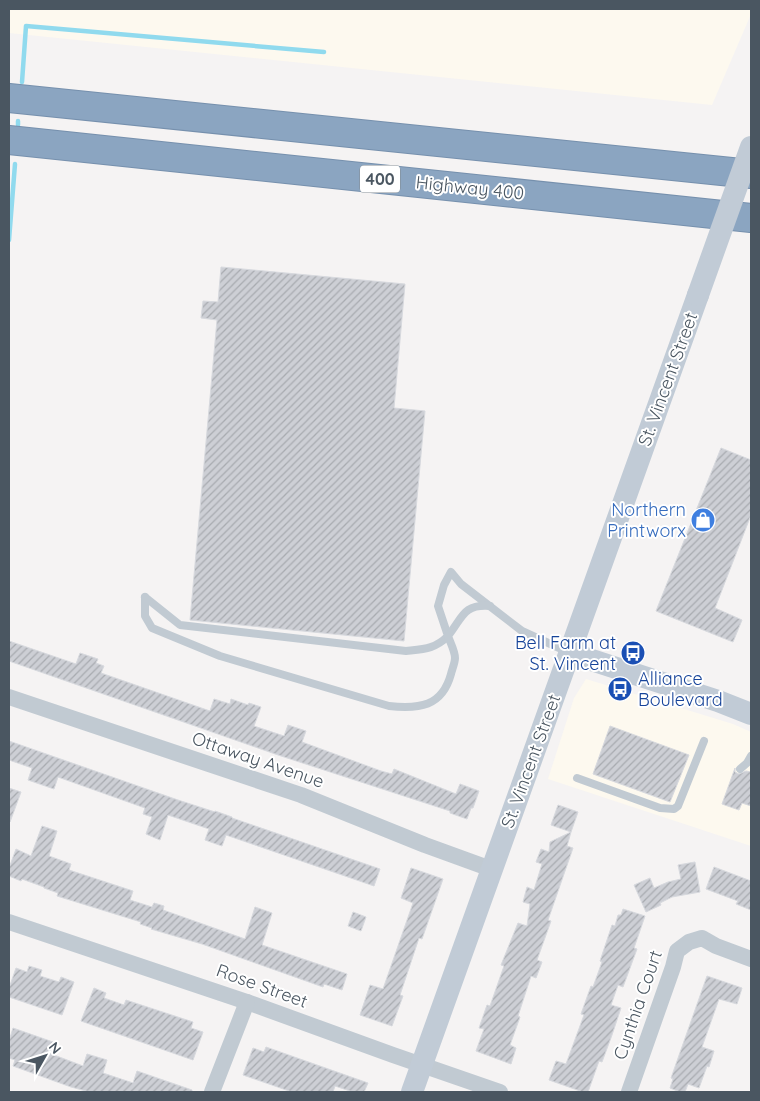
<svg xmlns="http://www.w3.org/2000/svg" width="760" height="1101" font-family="Quicksand,sans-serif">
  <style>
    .commercial { fill: #fdf9ef }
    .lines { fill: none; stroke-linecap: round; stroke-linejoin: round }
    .stream { stroke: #90daee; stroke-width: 4.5 }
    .building { fill: url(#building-hatch); stroke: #d7d9de }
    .highway-casing { stroke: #7690ad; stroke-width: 30 }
    .lane { stroke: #c1cad2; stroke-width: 8 }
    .street { stroke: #c1cad2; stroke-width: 16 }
    .secondary { stroke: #c1cbd6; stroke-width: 22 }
    .highway { stroke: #8ba5c1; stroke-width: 28 }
    .secondary-bridge { stroke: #c1cbd6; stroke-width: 22 }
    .labels { text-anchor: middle; stroke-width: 4; stroke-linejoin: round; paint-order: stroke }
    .shield { fill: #fff; stroke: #808990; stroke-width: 1 }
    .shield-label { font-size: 16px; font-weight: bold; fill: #4a5661 }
    .street-label { font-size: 18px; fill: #4a5661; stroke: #fff }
    .shop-label { font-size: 18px; fill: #366cbe; stroke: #fff; text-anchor: end }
    .transit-label { font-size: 18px; fill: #164399; stroke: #fff; text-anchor: end }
  </style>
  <defs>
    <pattern id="building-hatch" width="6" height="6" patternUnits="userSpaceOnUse" patternTransform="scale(1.25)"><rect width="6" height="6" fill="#cdcfd5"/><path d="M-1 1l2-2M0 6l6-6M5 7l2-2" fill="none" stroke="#a8abb0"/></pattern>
  </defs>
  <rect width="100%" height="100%" fill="#f5f3f3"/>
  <g class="commercial">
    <path d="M 9,9 L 751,9 L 751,14 L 712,105 L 9,33 Z"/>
    <path d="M 586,679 L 733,724 L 751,732 L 751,846 L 548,779 L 574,698 Z"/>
  </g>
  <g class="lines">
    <g class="stream">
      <path d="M 22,82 L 26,26 L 324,52"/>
      <path d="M 18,125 L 18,121"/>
      <path d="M 9,240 L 15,164"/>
    </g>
  </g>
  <g class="building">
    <path d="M 221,267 L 405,284 L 394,408 L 425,411 L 404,641 L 190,620 L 217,320 L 201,318 L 203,301 L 218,302 Z"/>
    <path d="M 721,448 L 751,460 L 751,515 L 715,608 L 742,620 L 733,642 L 656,611 Z"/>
    <path d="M 9,641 L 76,664 L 80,653 L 98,659 L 96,663 L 104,666 L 101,673 L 210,711 L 214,699 L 230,704 L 231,699 L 248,705 L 249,703 L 261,707 L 254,726 L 284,736 L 288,725 L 306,731 L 302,742 L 381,771 L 392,774 L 394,769 L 456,794 L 460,784 L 479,791 L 473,808 L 471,808 L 467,819 L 450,813 L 450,811 L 278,755 L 9,661 Z"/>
    <path d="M 610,726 L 689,755 L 670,802 L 593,774 Z"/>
    <path d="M 9,741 L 178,800 L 215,812 L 215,811 L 232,817 L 232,818 L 380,869 L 374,886 L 226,835 L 222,846 L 205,840 L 209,829 L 168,815 L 160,840 L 146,834 L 152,817 L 143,814 L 145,808 L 58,777 L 54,789 L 28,780 L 32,768 L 9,760 Z"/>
    <path d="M 735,768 L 735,772 L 739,774 L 746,771 L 751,772 L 751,806 L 742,803 L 739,810 L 722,804 Z"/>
    <path d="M 9,788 L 21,792 L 10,822 L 9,822 Z"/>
    <path d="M 558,805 L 578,812 L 571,832 L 551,825 Z"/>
    <path d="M 42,826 L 57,831 L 49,856 L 71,864 L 69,870 L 133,891 L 130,900 L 152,907 L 154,903 L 164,906 L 163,910 L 245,939 L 255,907 L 272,913 L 262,945 L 347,974 L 342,990 L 324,984 L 323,987 L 202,944 L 151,929 L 152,928 L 140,924 L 141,922 L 57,896 L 58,893 L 44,888 L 44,887 L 22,879 L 21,881 L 9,876 L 9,868 L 16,849 L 31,856 Z"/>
    <path d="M 571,832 L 567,846 L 573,848 L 548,920 L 551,921 L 537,960 L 542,962 L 536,978 L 531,976 L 518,1016 L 520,1017 L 510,1045 L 516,1048 L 511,1064 L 476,1051 L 484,1029 L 479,1028 L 487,1005 L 490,1006 L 504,966 L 501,965 L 518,923 L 527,926 L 530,904 L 523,902 L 527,887 L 534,890 L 542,864 L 536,862 L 541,849 L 549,852 L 550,842 Z"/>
    <path d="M 695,862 L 700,892 L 672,897 L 660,903 L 661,905 L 646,912 L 634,885 L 650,878 L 654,888 L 668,882 L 681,879 L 678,865 Z"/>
    <path d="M 714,867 L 751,881 L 751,910 L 736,904 L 738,901 L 706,889 Z"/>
    <path d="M 411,868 L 443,879 L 422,939 L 419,938 L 400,995 L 403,996 L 392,1026 L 360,1015 L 370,985 L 383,989 L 413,903 L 401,898 Z"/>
    <path d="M 623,909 L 645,916 L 634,948 L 637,949 L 623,987 L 618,985 L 611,1005 L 621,1008 L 612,1035 L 602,1062 L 599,1061 L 588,1092 L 583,1092 L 549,1080 L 556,1061 L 566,1064 L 584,1015 L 581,1014 L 591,986 L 593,987 L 602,962 L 600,961 L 612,925 L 615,926 L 618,915 L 621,915 Z"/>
    <path d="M 353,912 L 366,917 L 361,931 L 348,926 Z"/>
    <path d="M 29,966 L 42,970 L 40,976 L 59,982 L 61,977 L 74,982 L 62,1015 L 9,997 L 9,988 L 16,968 L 27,972 Z"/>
    <path d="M 707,976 L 742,988 L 737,1004 L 719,999 L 702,1047 L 714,1051 L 709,1067 L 707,1066 L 699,1088 L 688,1084 L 685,1092 L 680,1092 L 670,1088 L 673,1079 L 671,1078 Z"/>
    <path d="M 94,988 L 106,993 L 104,998 L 124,1005 L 126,1000 L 193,1022 L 191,1028 L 203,1032 L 193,1060 L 81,1021 Z"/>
    <path d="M 13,1028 L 53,1042 L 52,1044 L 57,1046 L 54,1055 L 83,1066 L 87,1054 L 107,1060 L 103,1073 L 133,1083 L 137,1071 L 192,1090 L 192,1092 L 90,1092 L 71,1087 L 13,1066 L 15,1060 L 9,1058 L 9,1041 Z"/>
    <path d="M 266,1047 L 368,1083 L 364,1092 L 353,1092 L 335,1086 L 333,1092 L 292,1092 L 243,1075 L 253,1048 L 264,1052 Z"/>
  </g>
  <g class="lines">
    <defs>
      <g id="highway">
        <path d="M 9,98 L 751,174"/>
        <path d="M 9,140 L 751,218"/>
      </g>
    </defs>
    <use href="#highway" class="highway-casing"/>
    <g class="lane">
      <path d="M 145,597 L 180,625 L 406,651 C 424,649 435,649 448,636 L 438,606 L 444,585 L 451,572 L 461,584 L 522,631 L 568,652"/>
      <path d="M 145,597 L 145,616 L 152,628 L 220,656 L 389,706 C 419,709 442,707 451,674 C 452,669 455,663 455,658 C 455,651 450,642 448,636 C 463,617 463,604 490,606"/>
      <path d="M 740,769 L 747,763 L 751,756"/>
      <path d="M 577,778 L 660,808 L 674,809 L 678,806 L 704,741"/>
    </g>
    <g class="street">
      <path d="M 9,697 L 301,795 L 425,845 L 491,869"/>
      <path d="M 9,922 L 247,1002 L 393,1055 L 500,1092"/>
      <path d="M 212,1092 L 247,1002"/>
      <path d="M 629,1092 L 673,967 L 677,951 L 689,942 L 702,938 L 716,946 L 751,959"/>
    </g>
    <g class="secondary">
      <path d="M 570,653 L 718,701 L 751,714"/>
      <path d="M 412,1092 L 698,295"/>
    </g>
    <use href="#highway" class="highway"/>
    <path class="secondary-bridge" d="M 698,295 L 751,147"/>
  </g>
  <defs>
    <symbol id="shop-disc" viewBox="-11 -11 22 22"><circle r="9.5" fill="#3f7fe0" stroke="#fff"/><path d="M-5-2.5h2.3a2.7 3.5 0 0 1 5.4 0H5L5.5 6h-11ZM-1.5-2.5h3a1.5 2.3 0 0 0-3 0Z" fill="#fff"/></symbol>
    <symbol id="bus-disc" viewBox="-11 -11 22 22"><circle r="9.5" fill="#1a4fb4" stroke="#fff"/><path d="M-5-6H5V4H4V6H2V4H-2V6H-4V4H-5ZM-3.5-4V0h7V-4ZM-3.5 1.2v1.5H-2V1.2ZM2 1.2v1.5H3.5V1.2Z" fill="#fff"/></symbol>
  </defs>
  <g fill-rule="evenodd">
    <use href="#shop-disc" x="689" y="506" width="28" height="28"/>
    <use href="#bus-disc" x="619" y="639" width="28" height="28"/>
    <use href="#bus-disc" x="606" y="675" width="28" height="28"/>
  </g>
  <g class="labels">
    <rect class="shield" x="360" y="165.5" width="40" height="27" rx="4"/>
    <g class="shield-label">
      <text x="380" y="185">400</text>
    </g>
    <g class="street-label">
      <text transform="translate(470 188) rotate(6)" y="6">Highway 400</text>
      <text transform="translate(668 379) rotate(-70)" y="6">St. Vincent Street</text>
      <text transform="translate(258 760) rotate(19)" y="6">Ottaway Avenue</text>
      <text transform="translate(531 761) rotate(-70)" y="6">St. Vincent Street</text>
      <text transform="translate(262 986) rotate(20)" y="6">Rose Street</text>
      <text transform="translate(638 1005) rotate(-71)" y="6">Cynthia Court</text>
    </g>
    <g class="shop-label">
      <text x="686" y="516">Northern<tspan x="686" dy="21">Printworx</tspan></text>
    </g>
    <g class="transit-label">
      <text x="616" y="649">Bell Farm at<tspan x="616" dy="21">St. Vincent</tspan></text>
      <text x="638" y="685" text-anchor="start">Alliance<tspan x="638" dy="21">Boulevard</tspan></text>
    </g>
  </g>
  <rect width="760" height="1101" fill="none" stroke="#4a5661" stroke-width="20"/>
  <g transform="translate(45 1056) rotate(51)" stroke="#ffffff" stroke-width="4" paint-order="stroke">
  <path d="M0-4L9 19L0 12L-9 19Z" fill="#4a5661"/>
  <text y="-8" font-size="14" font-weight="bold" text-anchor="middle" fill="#4a5661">N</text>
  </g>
</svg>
